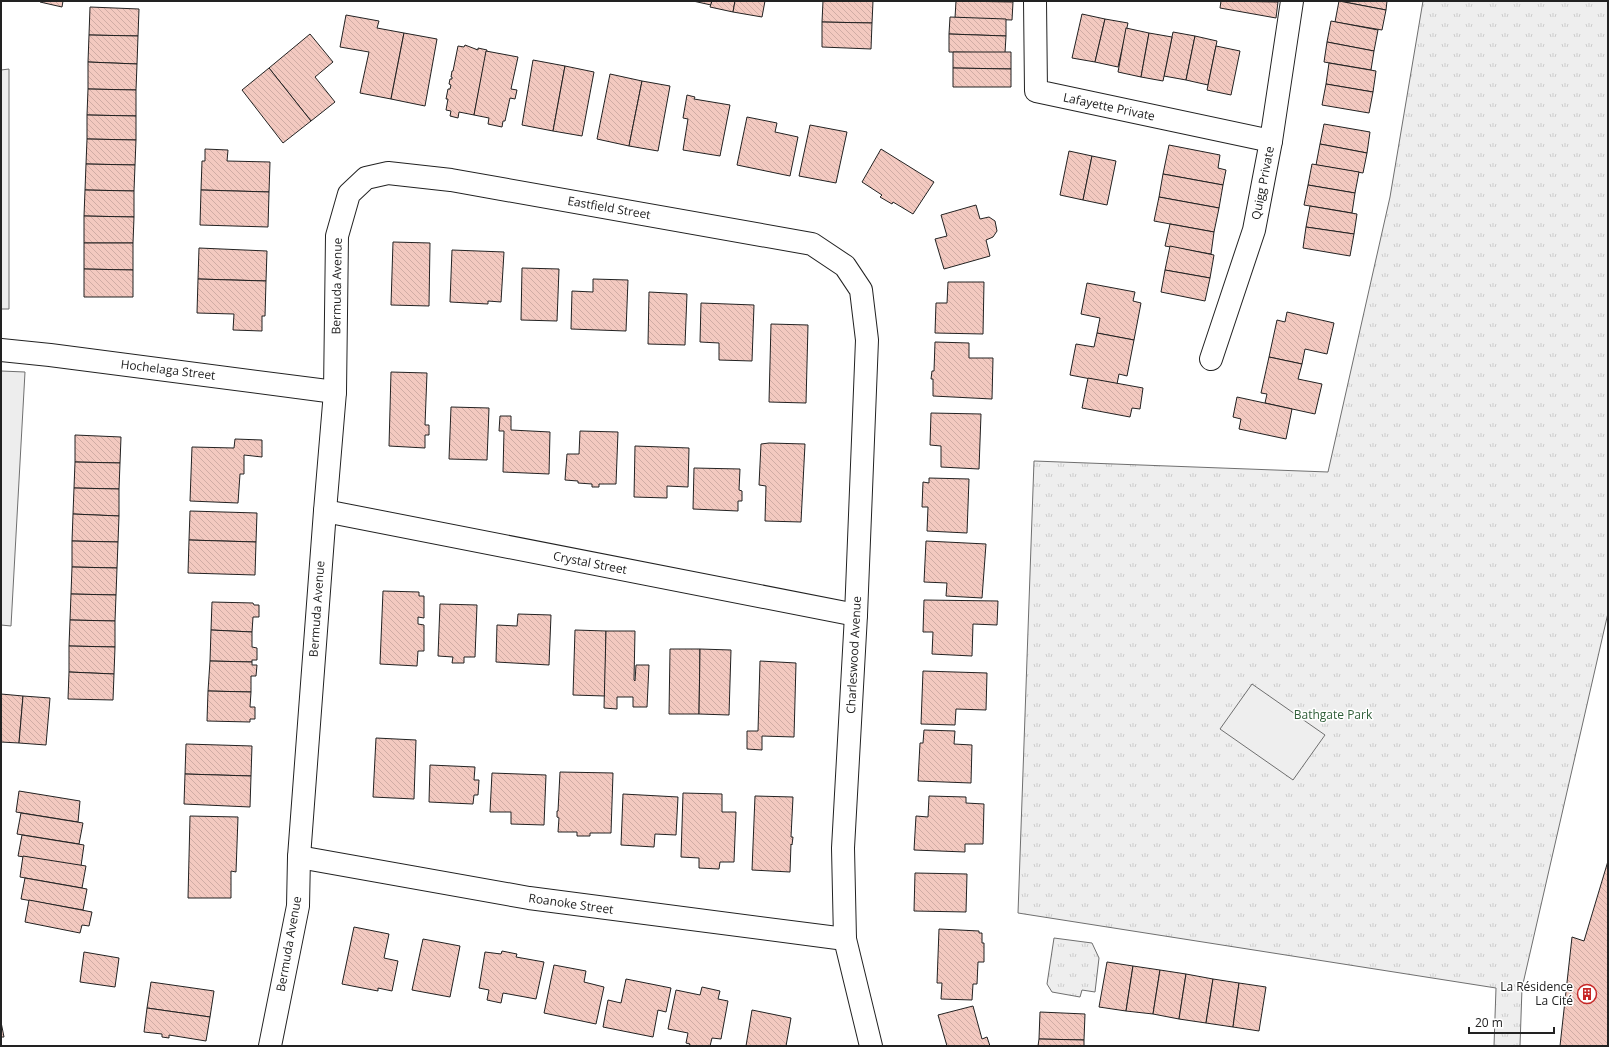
<svg xmlns="http://www.w3.org/2000/svg" width="1609" height="1047" font-family="'Open Sans',sans-serif">
  <style>
    .park { fill: url(#park-tufts); stroke: #6f6f6f }
    .garden { fill: #eee; stroke: #6f6f6f }
    .parking { fill: #ededed; stroke: #6f6f6f }
    .building { fill: url(#building-back-hatch); stroke: #222 }
    .lines { fill: none; stroke-linecap: round; stroke-linejoin: round }
    .street-casing { stroke: #222; stroke-width: 24 }
    .street { stroke: #fff; stroke-width: 22 }
    .labels { text-anchor: middle; stroke-width: 3; stroke-linejoin: round; paint-order: stroke }
    .street-label { font-size: 12px; fill: #222; stroke: #fff }
    .park-label { font-size: 12px; fill: #2f5e38; stroke: #fff }
    .poi-label { font-size: 12px; fill: #222; stroke: #fff; text-anchor: end }
  </style>
  <defs>
    <pattern id="park-tufts" width="24" height="20" patternUnits="userSpaceOnUse"><rect width="24" height="20" fill="#eee"/><path d="M3 7l-1-3M5 7V3M7 7l1-3M15 17l-1-3M17 17v-4M19 17l1-3" fill="none" stroke="#ccc"/></pattern>
    <pattern id="building-back-hatch" width="6" height="6" patternUnits="userSpaceOnUse"><rect width="6" height="6" fill="#f3c9c0"/><path d="M-1 5l2 2M0 0l6 6M5-1l2 2" fill="none" stroke="#d0aca5"/></pattern>
  </defs>
  <rect width="100%" height="100%" fill="#fff"/>
  <g class="park">
    <path d="M 1423,1 L 1608,1 L 1608,613 L 1522,988 L 1520,1046 L 1494,1046 L 1496,988 L 1018,913 L 1034,461 L 1328,472 L 1390,197 Z"/>
    <path d="M 1054,938 L 1092,943 L 1099,958 L 1095,992 L 1082,990 L 1080,997 L 1052,992 L 1047,984 Z"/>
  </g>
  <path class="garden" d="M 1252,684 L 1325,735 L 1293,780 L 1220,729 Z"/>
  <g class="parking">
    <path d="M 9,69 L 9,309 L 1,309 L 1,70 Z"/>
    <path d="M 1,371 L 25,372 L 11,626 L 1,625 Z"/>
  </g>
  <g class="building">
    <path d="M 40,1 L 63,1 L 62,7 L 40,2 Z"/>
    <path d="M 693,1 L 712,1 L 711,5 Z"/>
    <path d="M 712,1 L 735,1 L 733,12 L 710,7 Z"/>
    <path d="M 735,1 L 765,1 L 762,17 L 733,12 Z"/>
    <path d="M 823,1 L 873,1 L 872,23 L 822,22 Z"/>
    <path d="M 956,1 L 1013,2 L 1012,20 L 955,18 Z"/>
    <path d="M 1221,1 L 1278,2 L 1276,18 L 1220,8 Z"/>
    <path d="M 1339,1 L 1387,1 L 1386,10 Z"/>
    <path d="M 1339,1 L 1386,10 L 1382,30 L 1335,22 Z"/>
    <path d="M 90,7 L 139,9 L 138,36 L 89,35 Z"/>
    <path d="M 1082,14 L 1105,19 L 1095,62 L 1072,58 Z"/>
    <path d="M 346,15 L 379,21 L 377,28 L 404,33 L 391,99 L 360,93 L 369,52 L 340,47 Z"/>
    <path d="M 950,17 L 1006,19 L 1006,36 L 949,34 Z"/>
    <path d="M 1105,19 L 1128,23 L 1118,67 L 1095,62 Z"/>
    <path d="M 1331,21 L 1378,30 L 1374,51 L 1327,42 Z"/>
    <path d="M 822,22 L 872,23 L 871,49 L 822,47 Z"/>
    <path d="M 1126,28 L 1149,33 L 1141,77 L 1118,72 Z"/>
    <path d="M 1173,32 L 1195,36 L 1186,80 L 1164,76 Z"/>
    <path d="M 404,33 L 437,39 L 425,106 L 391,99 Z"/>
    <path d="M 1149,33 L 1172,37 L 1163,81 L 1141,77 Z"/>
    <path d="M 310,34 L 333,62 L 315,77 L 335,102 L 311,121 L 269,68 Z"/>
    <path d="M 949,34 L 1006,36 L 1005,53 L 949,52 Z"/>
    <path d="M 89,35 L 138,36 L 137,64 L 88,62 Z"/>
    <path d="M 1195,36 L 1217,41 L 1208,85 L 1186,80 Z"/>
    <path d="M 1327,42 L 1374,51 L 1371,70 L 1324,62 Z"/>
    <path d="M 465,45 L 478,50 L 478,48 L 487,50 L 474,115 L 459,112 L 458,118 L 450,116 L 451,111 L 446,110 L 448,99 L 446,99 L 448,89 L 450,89 L 451,85 L 449,84 L 450,79 L 452,79 L 452,77 L 451,77 L 452,71 L 453,71 L 458,46 L 464,47 Z"/>
    <path d="M 1216,46 L 1240,51 L 1231,95 L 1207,90 Z"/>
    <path d="M 486,51 L 518,57 L 511,89 L 517,90 L 515,99 L 510,98 L 505,121 L 503,121 L 502,127 L 488,124 L 489,118 L 474,115 Z"/>
    <path d="M 953,52 L 1011,52 L 1011,69 L 953,68 Z"/>
    <path d="M 533,60 L 565,66 L 553,131 L 522,125 Z"/>
    <path d="M 88,62 L 137,64 L 136,90 L 88,89 Z"/>
    <path d="M 1329,63 L 1376,71 L 1373,92 L 1326,84 Z"/>
    <path d="M 565,66 L 594,72 L 582,136 L 553,131 Z"/>
    <path d="M 269,68 L 311,121 L 283,143 L 242,90 Z"/>
    <path d="M 953,68 L 1011,69 L 1011,87 L 953,87 Z"/>
    <path d="M 610,74 L 642,81 L 629,146 L 597,139 Z"/>
    <path d="M 642,81 L 670,86 L 658,151 L 629,146 Z"/>
    <path d="M 1326,84 L 1373,92 L 1369,113 L 1322,105 Z"/>
    <path d="M 88,89 L 136,90 L 136,116 L 87,115 Z"/>
    <path d="M 687,95 L 695,97 L 694,99 L 730,105 L 720,156 L 683,150 L 688,119 L 683,118 Z"/>
    <path d="M 87,115 L 136,116 L 136,140 L 87,139 Z"/>
    <path d="M 747,117 L 777,123 L 775,132 L 798,137 L 790,176 L 737,165 Z"/>
    <path d="M 1324,124 L 1370,132 L 1367,153 L 1320,144 Z"/>
    <path d="M 810,125 L 847,132 L 836,183 L 799,176 Z"/>
    <path d="M 87,139 L 136,140 L 135,165 L 86,164 Z"/>
    <path d="M 1320,144 L 1367,153 L 1363,173 L 1316,165 Z"/>
    <path d="M 1169,145 L 1220,155 L 1218,168 L 1226,170 L 1223,185 L 1163,174 Z"/>
    <path d="M 205,149 L 228,150 L 227,161 L 270,162 L 269,192 L 201,190 L 202,161 L 205,161 Z"/>
    <path d="M 881,149 L 934,182 L 913,214 L 893,202 L 892,204 L 880,197 L 882,195 L 862,182 Z"/>
    <path d="M 1069,151 L 1092,156 L 1083,200 L 1060,195 Z"/>
    <path d="M 1092,156 L 1116,161 L 1107,205 L 1083,200 Z"/>
    <path d="M 86,164 L 135,165 L 134,191 L 85,190 Z"/>
    <path d="M 1312,164 L 1359,172 L 1355,193 L 1308,185 Z"/>
    <path d="M 1163,174 L 1223,185 L 1219,208 L 1159,197 Z"/>
    <path d="M 1308,185 L 1355,193 L 1352,213 L 1304,205 Z"/>
    <path d="M 85,190 L 134,191 L 134,217 L 84,216 Z"/>
    <path d="M 201,190 L 269,192 L 268,227 L 200,225 Z"/>
    <path d="M 1159,197 L 1219,208 L 1214,232 L 1154,221 Z"/>
    <path d="M 976,205 L 980,219 L 989,217 L 995,221 L 997,231 L 993,237 L 986,240 L 990,256 L 944,269 L 935,239 L 947,236 L 941,215 Z"/>
    <path d="M 1310,206 L 1357,214 L 1354,234 L 1306,227 Z"/>
    <path d="M 84,216 L 134,217 L 133,243 L 84,243 Z"/>
    <path d="M 1170,224 L 1214,232 L 1211,254 L 1165,246 Z"/>
    <path d="M 1306,227 L 1354,234 L 1350,256 L 1303,248 Z"/>
    <path d="M 393,242 L 430,243 L 429,306 L 391,305 Z"/>
    <path d="M 84,243 L 133,243 L 133,270 L 84,269 Z"/>
    <path d="M 1170,246 L 1214,255 L 1210,278 L 1165,270 Z"/>
    <path d="M 199,248 L 267,251 L 266,281 L 198,279 Z"/>
    <path d="M 452,250 L 504,252 L 501,302 L 488,301 L 488,304 L 450,302 Z"/>
    <path d="M 522,268 L 559,269 L 557,321 L 521,320 Z"/>
    <path d="M 84,269 L 133,270 L 133,297 L 84,297 Z"/>
    <path d="M 1165,270 L 1210,278 L 1205,301 L 1161,292 Z"/>
    <path d="M 198,279 L 266,281 L 265,316 L 262,316 L 262,331 L 233,330 L 234,314 L 197,313 Z"/>
    <path d="M 593,279 L 628,280 L 626,331 L 571,329 L 572,291 L 593,292 Z"/>
    <path d="M 948,282 L 984,282 L 983,334 L 935,333 L 936,303 L 947,303 Z"/>
    <path d="M 1087,283 L 1135,292 L 1133,301 L 1141,303 L 1134,340 L 1097,333 L 1100,318 L 1081,314 Z"/>
    <path d="M 649,292 L 687,294 L 685,345 L 648,344 Z"/>
    <path d="M 701,303 L 754,305 L 752,361 L 719,360 L 719,343 L 700,342 Z"/>
    <path d="M 1287,312 L 1334,323 L 1327,354 L 1305,349 L 1302,364 L 1269,357 L 1277,320 L 1285,322 Z"/>
    <path d="M 771,324 L 808,325 L 806,403 L 769,402 Z"/>
    <path d="M 1097,333 L 1134,340 L 1127,376 L 1119,374 L 1117,384 L 1070,375 L 1076,344 L 1094,347 Z"/>
    <path d="M 935,342 L 969,343 L 969,358 L 993,358 L 992,399 L 933,396 L 933,379 L 931,379 L 932,371 L 934,371 Z"/>
    <path d="M 1269,357 L 1302,364 L 1298,379 L 1322,384 L 1315,414 L 1265,403 L 1267,394 L 1261,393 Z"/>
    <path d="M 391,372 L 427,373 L 425,425 L 429,425 L 429,435 L 425,435 L 425,448 L 389,446 Z"/>
    <path d="M 1088,378 L 1143,388 L 1140,409 L 1132,408 L 1130,417 L 1082,408 Z"/>
    <path d="M 1237,397 L 1292,409 L 1286,439 L 1239,429 L 1241,419 L 1233,417 Z"/>
    <path d="M 451,407 L 489,408 L 487,460 L 449,459 Z"/>
    <path d="M 931,413 L 981,414 L 979,469 L 941,467 L 941,446 L 930,445 Z"/>
    <path d="M 500,416 L 511,416 L 511,430 L 550,432 L 549,474 L 503,472 L 504,431 L 499,431 Z"/>
    <path d="M 580,431 L 618,432 L 616,484 L 599,484 L 599,487 L 592,487 L 592,484 L 578,483 L 578,481 L 565,480 L 567,454 L 579,454 Z"/>
    <path d="M 75,435 L 121,437 L 120,463 L 75,462 Z"/>
    <path d="M 235,439 L 262,440 L 262,457 L 244,455 L 244,474 L 240,474 L 238,503 L 190,501 L 192,447 L 234,448 Z"/>
    <path d="M 769,443 L 805,444 L 801,522 L 765,521 L 766,486 L 759,485 L 761,444 Z"/>
    <path d="M 635,446 L 689,448 L 688,487 L 667,486 L 667,498 L 634,497 Z"/>
    <path d="M 75,462 L 120,463 L 119,489 L 74,488 Z"/>
    <path d="M 694,468 L 740,469 L 739,490 L 742,491 L 742,501 L 738,501 L 738,511 L 693,509 Z"/>
    <path d="M 929,478 L 969,479 L 967,533 L 927,531 L 928,507 L 922,507 L 923,482 L 929,483 Z"/>
    <path d="M 74,488 L 119,489 L 119,516 L 73,514 Z"/>
    <path d="M 190,511 L 257,513 L 256,542 L 189,540 Z"/>
    <path d="M 73,514 L 119,516 L 118,542 L 72,541 Z"/>
    <path d="M 189,540 L 256,542 L 255,575 L 188,573 Z"/>
    <path d="M 72,541 L 118,542 L 117,568 L 72,567 Z"/>
    <path d="M 926,541 L 986,544 L 982,598 L 946,596 L 947,583 L 924,582 Z"/>
    <path d="M 72,567 L 117,568 L 116,595 L 71,594 Z"/>
    <path d="M 383,591 L 419,592 L 419,596 L 424,596 L 424,618 L 418,617 L 418,624 L 424,625 L 424,651 L 418,651 L 417,666 L 380,664 Z"/>
    <path d="M 71,594 L 116,595 L 115,621 L 70,620 Z"/>
    <path d="M 924,600 L 998,601 L 997,625 L 973,624 L 972,656 L 932,654 L 933,632 L 923,632 Z"/>
    <path d="M 212,602 L 253,603 L 254,605 L 259,605 L 259,617 L 253,617 L 252,632 L 211,630 Z"/>
    <path d="M 440,604 L 477,605 L 475,657 L 464,657 L 464,663 L 452,663 L 453,657 L 438,656 Z"/>
    <path d="M 518,614 L 551,615 L 549,665 L 496,662 L 497,625 L 517,626 Z"/>
    <path d="M 70,620 L 115,621 L 115,647 L 69,646 Z"/>
    <path d="M 211,630 L 252,632 L 252,647 L 257,648 L 257,660 L 252,660 L 252,662 L 210,661 Z"/>
    <path d="M 575,630 L 606,631 L 605,696 L 573,695 Z"/>
    <path d="M 606,631 L 635,631 L 634,680 L 635,681 L 636,665 L 649,665 L 647,707 L 633,707 L 633,697 L 617,697 L 617,709 L 604,708 Z"/>
    <path d="M 69,646 L 115,647 L 114,674 L 69,672 Z"/>
    <path d="M 670,649 L 700,649 L 699,714 L 669,714 Z"/>
    <path d="M 700,649 L 731,650 L 729,715 L 699,714 Z"/>
    <path d="M 210,661 L 252,662 L 252,665 L 257,665 L 256,676 L 251,676 L 251,692 L 208,691 Z"/>
    <path d="M 760,661 L 796,663 L 794,737 L 762,736 L 762,750 L 747,749 L 747,731 L 758,731 Z"/>
    <path d="M 923,671 L 987,673 L 986,710 L 956,709 L 955,725 L 921,724 Z"/>
    <path d="M 69,672 L 114,674 L 113,700 L 68,699 Z"/>
    <path d="M 208,691 L 251,692 L 250,707 L 255,707 L 255,719 L 250,719 L 250,722 L 207,721 Z"/>
    <path d="M 1,694 L 23,696 L 19,743 L 1,742 Z"/>
    <path d="M 23,696 L 50,698 L 46,745 L 19,743 Z"/>
    <path d="M 924,730 L 955,731 L 954,744 L 972,745 L 971,783 L 918,781 L 920,743 L 923,743 Z"/>
    <path d="M 376,738 L 416,740 L 414,799 L 373,797 Z"/>
    <path d="M 186,744 L 252,746 L 251,776 L 185,774 Z"/>
    <path d="M 430,765 L 475,767 L 474,780 L 479,780 L 478,795 L 474,795 L 473,804 L 429,802 Z"/>
    <path d="M 560,772 L 613,773 L 611,833 L 590,833 L 590,836 L 577,836 L 577,832 L 558,832 L 559,818 L 557,817 L 557,811 L 558,811 Z"/>
    <path d="M 492,773 L 546,775 L 544,825 L 511,824 L 511,812 L 490,812 Z"/>
    <path d="M 185,774 L 251,776 L 250,807 L 184,804 Z"/>
    <path d="M 19,791 L 80,801 L 78,822 L 16,812 Z"/>
    <path d="M 683,793 L 722,794 L 722,812 L 736,812 L 734,862 L 720,862 L 719,869 L 699,868 L 699,858 L 681,857 Z"/>
    <path d="M 623,794 L 678,797 L 676,835 L 655,834 L 654,847 L 621,845 Z"/>
    <path d="M 755,796 L 793,797 L 791,837 L 793,837 L 792,845 L 791,844 L 790,872 L 752,870 Z"/>
    <path d="M 929,796 L 966,797 L 966,803 L 984,804 L 983,844 L 965,844 L 965,852 L 914,850 L 916,816 L 928,817 Z"/>
    <path d="M 21,813 L 83,823 L 79,844 L 17,834 Z"/>
    <path d="M 190,816 L 238,817 L 236,872 L 231,871 L 231,898 L 188,898 Z"/>
    <path d="M 22,835 L 84,845 L 81,866 L 18,856 Z"/>
    <path d="M 23,856 L 86,866 L 82,888 L 20,877 Z"/>
    <path d="M 1608,861 L 1608,1046 L 1560,1046 L 1572,937 L 1584,941 Z"/>
    <path d="M 915,873 L 967,874 L 966,912 L 914,911 Z"/>
    <path d="M 25,878 L 87,889 L 83,910 L 21,899 Z"/>
    <path d="M 29,900 L 92,912 L 89,926 L 82,925 L 80,933 L 25,922 Z"/>
    <path d="M 354,927 L 389,934 L 384,958 L 398,961 L 392,991 L 378,988 L 378,991 L 342,984 Z"/>
    <path d="M 939,929 L 979,931 L 979,933 L 982,933 L 982,943 L 984,943 L 984,962 L 978,962 L 977,984 L 973,984 L 972,1000 L 941,999 L 942,983 L 937,983 Z"/>
    <path d="M 423,939 L 460,946 L 450,997 L 412,990 Z"/>
    <path d="M 502,951 L 517,954 L 516,957 L 544,962 L 536,999 L 503,993 L 501,1003 L 487,1000 L 489,990 L 479,988 L 485,952 L 501,954 Z"/>
    <path d="M 84,952 L 119,958 L 115,987 L 80,982 Z"/>
    <path d="M 1107,962 L 1133,966 L 1126,1011 L 1099,1007 Z"/>
    <path d="M 554,965 L 586,971 L 584,982 L 604,987 L 596,1024 L 544,1013 Z"/>
    <path d="M 1133,966 L 1160,970 L 1153,1014 L 1126,1011 Z"/>
    <path d="M 1160,970 L 1186,974 L 1179,1019 L 1153,1014 Z"/>
    <path d="M 1186,974 L 1213,979 L 1206,1023 L 1179,1019 Z"/>
    <path d="M 626,979 L 671,988 L 666,1012 L 658,1010 L 653,1037 L 603,1027 L 608,1000 L 621,1003 Z"/>
    <path d="M 1213,979 L 1239,983 L 1233,1027 L 1206,1023 Z"/>
    <path d="M 151,982 L 214,991 L 210,1017 L 147,1008 Z"/>
    <path d="M 1239,983 L 1266,987 L 1259,1031 L 1233,1027 Z"/>
    <path d="M 702,987 L 720,991 L 718,999 L 728,1001 L 721,1039 L 712,1038 L 710,1046 L 689,1046 L 690,1044 L 686,1043 L 688,1033 L 668,1029 L 676,990 L 700,995 Z"/>
    <path d="M 973,1006 L 982,1039 L 987,1037 L 990,1046 L 947,1046 L 938,1015 Z"/>
    <path d="M 147,1008 L 210,1017 L 206,1041 L 169,1035 L 169,1038 L 162,1037 L 162,1034 L 144,1032 Z"/>
    <path d="M 752,1010 L 791,1018 L 786,1046 L 746,1046 Z"/>
    <path d="M 1040,1012 L 1085,1014 L 1084,1040 L 1039,1039 Z"/>
    <path d="M 1,1022 L 4,1037 L 1,1037 Z"/>
    <path d="M 1039,1039 L 1084,1040 L 1084,1046 L 1038,1046 Z"/>
  </g>
  <g class="lines">
    <defs>
      <g id="street">
        <path d="M 1035,1 L 1036,91 L 1271,141"/>
        <path d="M 1,350 L 50,355 L 335,392"/>
        <path d="M 1211,359 L 1254,230 L 1271,141 L 1292,1"/>
        <path d="M 325,511 L 856,615"/>
        <path d="M 299,857 L 529,898 L 845,939"/>
        <path d="M 270,1046 L 298,906 L 299,857 L 325,511 L 335,392 L 337,236 L 349,194 L 366,178 L 388,173 L 451,180 L 812,244 L 845,266 L 861,290 L 867,340 L 856,615 L 843,848 L 845,939 L 871,1046"/>
      </g>
    </defs>
    <use href="#street" class="street-casing"/>
    <use href="#street" class="street"/>
  </g>
  <defs>
    <symbol id="building-ring" viewBox="-11 -11 22 22"><circle r="9.5" fill="#fff" stroke="#c62828" stroke-width="1.5"/><path d="M-4-6H4V6H1V3H-1V6H-4ZM-2.5-4.3h1.7v1.8h-1.7ZM.8-4.3h1.7v1.8H.8ZM-2.5-1h1.7V.8h-1.7ZM.8-1h1.7V.8H.8Z" fill="#c62828"/></symbol>
  </defs>
  <g fill-rule="evenodd">
    <use href="#building-ring" x="1576" y="983" width="22" height="22"/>
  </g>
  <g class="labels">
    <g class="street-label">
      <text transform="translate(1109 107) rotate(12)" y="4">Lafayette Private</text>
      <text transform="translate(1263 183) rotate(-79)" y="4">Quigg Private</text>
      <text transform="translate(609 208) rotate(10)" y="4">Eastfield Street</text>
      <text transform="translate(337 286) rotate(-89)" y="4">Bermuda Avenue</text>
      <text transform="translate(168 370) rotate(7)" y="4">Hochelaga Street</text>
      <text transform="translate(590 563) rotate(11)" y="4">Crystal Street</text>
      <text transform="translate(317 609) rotate(-86)" y="4">Bermuda Avenue</text>
      <text transform="translate(854 655) rotate(-87)" y="4">Charleswood Avenue</text>
      <text transform="translate(571 904) rotate(8)" y="4">Roanoke Street</text>
      <text transform="translate(289 944) rotate(-80)" y="4">Bermuda Avenue</text>
    </g>
    <g class="park-label">
      <text x="1333" y="719">Bathgate Park</text>
    </g>
    <g class="poi-label">
      <text x="1573" y="991">La Résidence<tspan x="1573" dy="14">La Cité</tspan></text>
    </g>
  </g>
  <rect width="1609" height="1047" fill="none" stroke="#222222" stroke-width="4"/>
  <path d="M1469 1027v6h85v-6" fill="none" stroke="#222222" stroke-width="2"/>
  <text x="1475" y="1027" font-size="12" fill="#222222" stroke="#ffffff" stroke-width="3" paint-order="stroke">20 m</text>
</svg>
